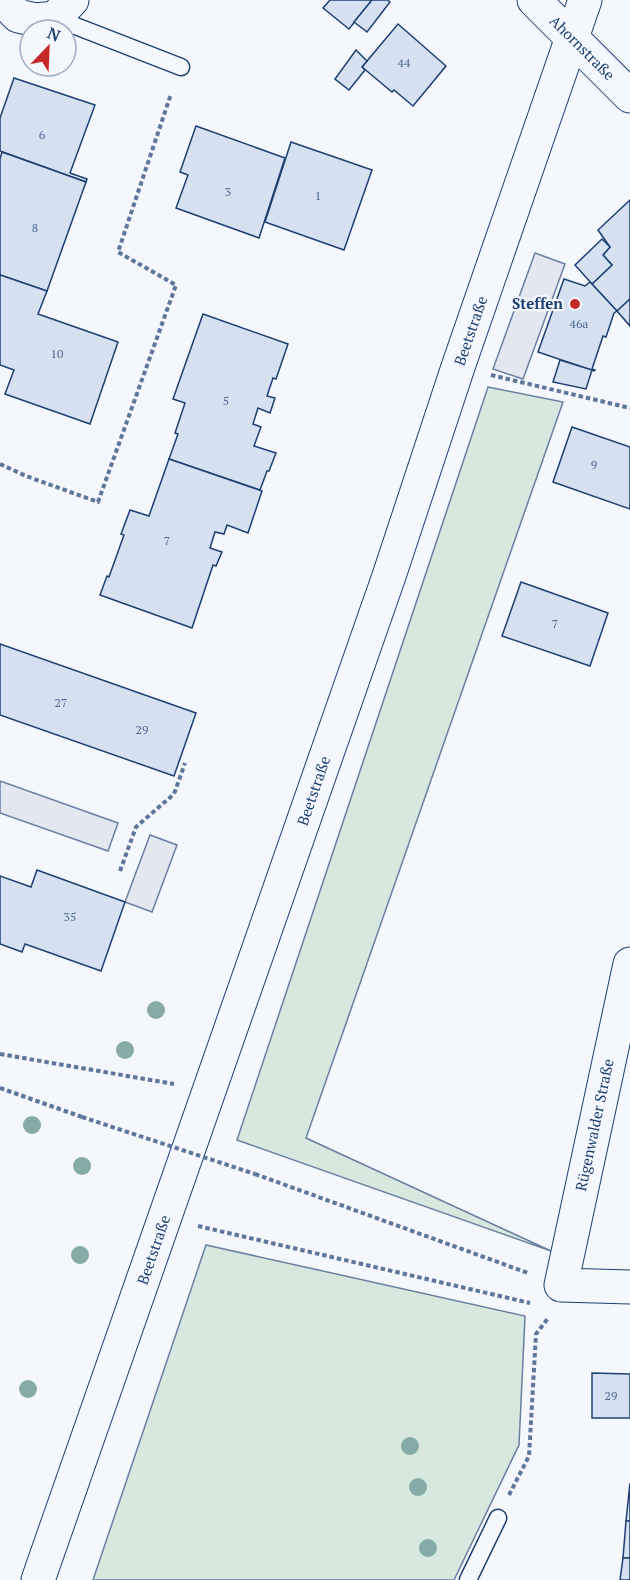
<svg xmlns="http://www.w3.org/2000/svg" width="630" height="1580" font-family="'PT Serif',serif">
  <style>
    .green { fill: #d7e8df; stroke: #687fa3; stroke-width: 1.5 }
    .parking { fill: #e3e8f0; stroke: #687fa3; stroke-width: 1.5 }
    .building { fill: #d5e0f0; stroke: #1d3f73; stroke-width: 1.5 }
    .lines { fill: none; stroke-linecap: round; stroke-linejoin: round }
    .lane-casing { stroke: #1d3f73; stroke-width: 19 }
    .street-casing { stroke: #1d3f73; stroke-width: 35 }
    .secondary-casing { stroke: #1d3f73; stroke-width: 35 }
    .path { stroke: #5e769c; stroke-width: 4; stroke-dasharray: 4.5 3; stroke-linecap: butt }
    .lane { stroke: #f4f7fb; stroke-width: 16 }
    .street { stroke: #f4f7fb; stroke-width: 33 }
    .secondary { stroke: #f4f7fb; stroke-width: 33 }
    .path-bridge { stroke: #5e769c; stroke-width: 4; stroke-dasharray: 4.5 3; stroke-linecap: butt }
    .tree { fill: #86aba6 }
    .poi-dot { fill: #c62828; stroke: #f4f7fb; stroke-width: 2 }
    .labels { text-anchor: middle; stroke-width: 4.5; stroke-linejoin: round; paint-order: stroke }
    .number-label { font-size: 12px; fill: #4b6792 }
    .street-label { font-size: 15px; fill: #1d3f73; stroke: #f4f7fb }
    .poi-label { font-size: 15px; font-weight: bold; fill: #1d3f73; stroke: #f4f7fb; text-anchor: end }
  </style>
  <rect width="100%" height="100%" fill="#f4f7fb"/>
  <g class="green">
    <path d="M 488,387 L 563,402 L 306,1138 L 551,1251 L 237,1140 Z"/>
    <path d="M 206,1245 L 525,1316 L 519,1445 L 454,1580 L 93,1580 Z"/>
  </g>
  <g class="parking">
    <path d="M 535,253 L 565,264 L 523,379 L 493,369 Z"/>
    <path d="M 0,781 L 118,823 L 108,851 L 0,813 Z"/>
    <path d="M 150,835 L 177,845 L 152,912 L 125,902 Z"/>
  </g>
  <g class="building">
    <path d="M 330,0 L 372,0 L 349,29 L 323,8 Z"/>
    <path d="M 372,0 L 388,0 L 390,2 L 367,32 L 354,22 Z"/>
    <path d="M 398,24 L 446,66 L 413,106 L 394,90 L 392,92 L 362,67 Z"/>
    <path d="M 356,50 L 367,61 L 362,67 L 365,70 L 349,90 L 335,79 Z"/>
    <path d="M 14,78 L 95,105 L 70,173 L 87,179 L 86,182 L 0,151 L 0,118 Z"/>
    <path d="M 196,126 L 285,158 L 259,238 L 176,208 L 188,175 L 180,172 Z"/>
    <path d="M 291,142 L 372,170 L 344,250 L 265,222 Z"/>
    <path d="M 2,152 L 86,182 L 47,291 L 0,275 L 0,159 Z"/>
    <path d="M 630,200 L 630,299 L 617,311 L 592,284 L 612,265 L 603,255 L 610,247 L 598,230 Z"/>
    <path d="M 602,239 L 610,247 L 603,255 L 612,265 L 592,284 L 575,265 Z"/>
    <path d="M 0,275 L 47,291 L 38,314 L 118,342 L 90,424 L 5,394 L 14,370 L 0,365 Z"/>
    <path d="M 564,279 L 585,286 L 590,282 L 617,311 L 614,313 L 606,337 L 603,336 L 592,369 L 595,370 L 594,371 L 538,352 Z"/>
    <path d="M 630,299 L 630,326 L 617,311 Z"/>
    <path d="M 203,314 L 288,344 L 276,379 L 273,378 L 267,396 L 275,398 L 270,413 L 258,408 L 253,424 L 261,427 L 254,446 L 276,453 L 269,471 L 267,471 L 260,490 L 169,459 L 178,434 L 175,433 L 185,403 L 173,399 Z"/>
    <path d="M 560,360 L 592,370 L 586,389 L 553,382 Z"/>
    <path d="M 572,427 L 630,447 L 630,509 L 553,482 Z"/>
    <path d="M 169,459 L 262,491 L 248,533 L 227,525 L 224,534 L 215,532 L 210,548 L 222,552 L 216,566 L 213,565 L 192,628 L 100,595 L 107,576 L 109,577 L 124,535 L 121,534 L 130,510 L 149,516 Z"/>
    <path d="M 521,582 L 608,613 L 590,666 L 502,636 Z"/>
    <path d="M 0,644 L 196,713 L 174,776 L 0,715 Z"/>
    <path d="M 37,870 L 125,902 L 101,971 L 25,944 L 22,952 L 0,944 L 0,876 L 31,887 Z"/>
    <path d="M 592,1373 L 630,1374 L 630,1418 L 592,1418 Z"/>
    <path d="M 630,1483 L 630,1521 L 626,1521 Z"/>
    <path d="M 626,1521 L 630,1521 L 630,1558 L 623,1558 Z"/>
    <path d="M 623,1558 L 630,1558 L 630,1580 L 620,1580 Z"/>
  </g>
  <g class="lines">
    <defs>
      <g id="lane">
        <path d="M 55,18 L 181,67"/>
        <path d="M 468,1580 L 498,1518"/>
      </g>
      <g id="street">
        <path d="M 3,0 L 18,16 L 36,20 L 55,18 L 72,0"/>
        <path d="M 534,0 L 630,96"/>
        <path d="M 630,964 L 561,1285 L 630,1287"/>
      </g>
      <path id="secondary" d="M 38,1580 L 389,576 L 458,367 L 585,0"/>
    </defs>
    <use href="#lane" class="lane-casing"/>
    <use href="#street" class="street-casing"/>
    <use href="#secondary" class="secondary-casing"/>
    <g class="path">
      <path d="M 491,375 L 630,408"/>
      <path d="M 0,464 L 26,476 L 98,502 L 176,285 L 118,252 L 171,94"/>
      <path d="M 120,871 L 136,827 L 174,794 L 185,763"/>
      <path d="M 0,1054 L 174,1084"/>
      <path d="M 0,1088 L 82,1117"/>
      <path d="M 255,1174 L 528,1273"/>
      <path d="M 198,1226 L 530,1303"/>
      <path d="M 509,1495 L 529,1456 L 536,1334 L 549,1317"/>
    </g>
    <use href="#lane" class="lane"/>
    <use href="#street" class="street"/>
    <use href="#secondary" class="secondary"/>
    <path class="path-bridge" d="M 82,1117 L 255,1174"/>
  </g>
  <g class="tree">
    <circle cx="156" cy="1010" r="9"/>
    <circle cx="125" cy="1050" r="9"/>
    <circle cx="32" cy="1125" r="9"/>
    <circle cx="82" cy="1166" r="9"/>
    <circle cx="80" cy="1255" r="9"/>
    <circle cx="28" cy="1389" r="9"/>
    <circle cx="410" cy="1446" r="9"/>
    <circle cx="418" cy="1487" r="9"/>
    <circle cx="428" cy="1548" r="9"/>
  </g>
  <circle class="poi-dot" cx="575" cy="304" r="6"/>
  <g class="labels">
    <g class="number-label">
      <text x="404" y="67">44</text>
      <text x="42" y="139">6</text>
      <text x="228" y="196">3</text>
      <text x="318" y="200">1</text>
      <text x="35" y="232">8</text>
      <text x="579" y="328">46a</text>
      <text x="57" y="358">10</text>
      <text x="226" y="405">5</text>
      <text x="594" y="469">9</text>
      <text x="167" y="545">7</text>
      <text x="555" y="628">7</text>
      <text x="61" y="707">27</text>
      <text x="142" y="734">29</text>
      <text x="70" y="921">35</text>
      <text x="611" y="1400">29</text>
    </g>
    <g class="street-label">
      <text transform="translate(582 48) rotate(45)" y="5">Ahornstraße</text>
      <text transform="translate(471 331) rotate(-71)" y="5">Beetstraße</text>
      <text transform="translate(314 791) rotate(-71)" y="5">Beetstraße</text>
      <text transform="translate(595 1125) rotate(-78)" y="5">Rügenwalder Straße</text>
      <text transform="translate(154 1250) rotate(-71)" y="5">Beetstraße</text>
    </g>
    <g class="poi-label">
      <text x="563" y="309">Steffen</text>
    </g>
  </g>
  <g transform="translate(48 48) rotate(23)"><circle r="28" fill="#f4f7fb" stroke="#9eadc5" stroke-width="1.5"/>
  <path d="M0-4.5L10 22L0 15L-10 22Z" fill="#c62828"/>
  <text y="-9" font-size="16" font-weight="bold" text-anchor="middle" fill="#1d3f73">N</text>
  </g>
</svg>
